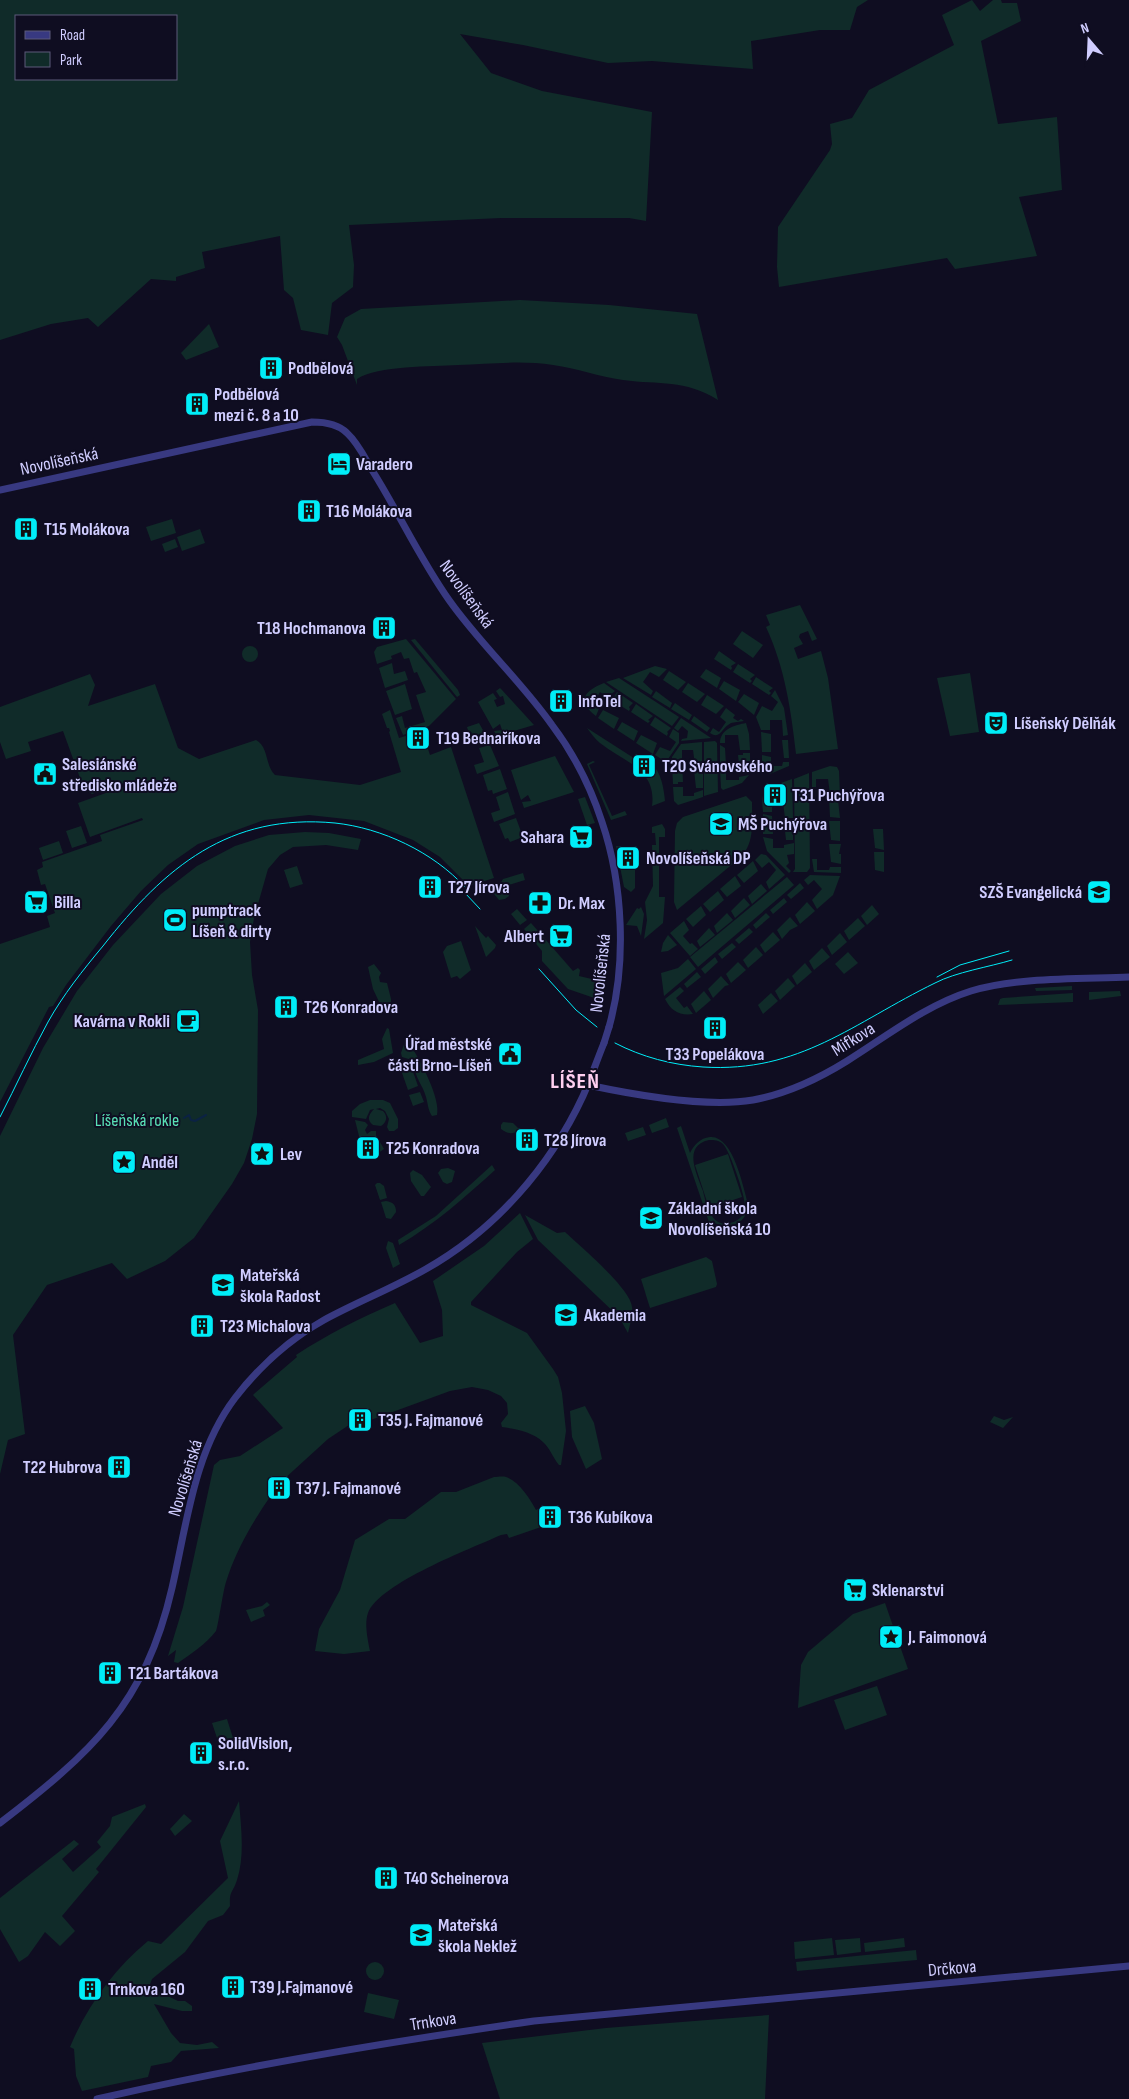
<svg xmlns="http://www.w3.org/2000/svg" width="1129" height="2099" font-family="'Sofia Sans Condensed',sans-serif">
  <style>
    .green { fill: #102b29; fill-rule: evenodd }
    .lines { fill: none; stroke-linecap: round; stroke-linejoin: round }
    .stream { stroke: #0b2243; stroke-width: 2 }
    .tertiary { stroke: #383981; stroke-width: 7 }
    .tram { stroke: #00edf8; stroke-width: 1 }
    .tertiary-bridge { stroke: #383981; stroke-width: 7 }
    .labels { text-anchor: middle; stroke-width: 4; stroke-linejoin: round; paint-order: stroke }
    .poi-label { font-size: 18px; font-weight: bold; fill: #d0cdff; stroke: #0f0d21; text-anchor: start }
    .street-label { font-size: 18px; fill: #d0cdff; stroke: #0f0d21 }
    .park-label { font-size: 18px; fill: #59e0b6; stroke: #0f0d21 }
    .district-label { font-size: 22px; font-weight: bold; letter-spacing: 1px; fill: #ffcff0; stroke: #0f0d21 }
  </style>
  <rect width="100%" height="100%" fill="#0f0d21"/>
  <g class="green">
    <path d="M 0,0 L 868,0 L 857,7 L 850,30 L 820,30 L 751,41 L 753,69 L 652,61 L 608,63 L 523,45 L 460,34 L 491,73 L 542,91 L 652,112 L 646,221 L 629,218 L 501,218 L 349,225 L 354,265 L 353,287 L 332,303 L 328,335 L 301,330 L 293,298 L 284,290 L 280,236 L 202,252 L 205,268 L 176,277 L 176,281 L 151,279 L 98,327 L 88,318 L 51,324 L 0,340 ZM 16,16 L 176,16 L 176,79 L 16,79 Z"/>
    <path d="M 972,0 L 980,11 L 993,0 L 1001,0 L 1002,3 L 1017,3 L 1021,21 L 981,41 L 998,124 L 1057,117 L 1062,190 L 1019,197 L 1037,256 L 955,269 L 947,258 L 779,287 L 777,267 L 778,227 L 830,150 L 832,144 L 830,124 L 852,118 L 869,90 L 954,45 L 942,15 Z"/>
    <path d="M 520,300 L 609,305 L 697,314 L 718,400 C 684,379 660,385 623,380 C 599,377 577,368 553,365 C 521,360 490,364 458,365 C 432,367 378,365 357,379 L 357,385 L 342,345 L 337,337 L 345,318 L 361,309 Z"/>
    <path d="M 209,324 L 219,347 L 186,360 L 181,353 Z"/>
    <path d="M 172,519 L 176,533 L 151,541 L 146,527 Z"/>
    <path d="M 200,529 L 205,543 L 182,551 L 177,537 Z"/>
    <path d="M 175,539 L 178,547 L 165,552 L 162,544 Z"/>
    <path d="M 800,605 L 817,639 L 812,641 L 808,631 L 800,634 L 799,637 L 803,644 L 794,648 L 798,659 L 821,651 L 828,678 L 838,749 L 796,754 C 791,710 785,668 766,627 L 770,625 L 766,615 Z"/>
    <path d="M 742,631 L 763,645 L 753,658 L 733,644 Z"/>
    <path d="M 406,639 L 456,699 L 429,726 L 403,735 L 396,718 L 402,716 L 405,728 L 425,722 L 416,695 L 426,692 L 417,672 L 414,673 L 409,658 L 404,659 L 401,652 L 391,656 L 392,659 L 377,664 L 374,652 L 377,647 Z"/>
    <path d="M 415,639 L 458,690 L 460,695 L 457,697 L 411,640 Z"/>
    <circle cx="250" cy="654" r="8"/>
    <path d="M 719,651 L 736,663 L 731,666 L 732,668 L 731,670 L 714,659 Z"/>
    <path d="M 392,663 L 394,674 L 405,671 L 408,680 L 385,688 L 379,668 Z"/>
    <path d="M 738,664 L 755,675 L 750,679 L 752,681 L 750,683 L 733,672 Z"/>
    <path d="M 655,666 L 667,669 L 659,677 L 650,672 L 643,682 L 653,691 L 651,695 L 623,678 Z"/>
    <path d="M 706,669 L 721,678 L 717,688 L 700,677 Z"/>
    <path d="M 669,671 L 686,682 L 678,690 L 663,680 Z"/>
    <path d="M 970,673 L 979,732 L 950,736 L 937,678 Z"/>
    <path d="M 90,674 L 95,685 L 88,706 L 155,684 L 178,748 L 199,759 L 256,740 C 269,747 265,766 275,775 L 360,785 L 401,772 L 389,732 L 390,731 L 389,728 L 387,728 L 382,714 L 390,710 L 399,738 L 422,731 L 430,755 L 451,747 L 494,878 L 469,886 L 440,857 L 413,840 L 364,821 L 309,815 L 264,820 L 198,844 L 168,865 L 141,891 L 111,926 L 66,985 L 53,1006 L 49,1007 L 0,1102 L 0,944 L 50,927 L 47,916 L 55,913 L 45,884 L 41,885 L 37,870 L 43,867 L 42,862 L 102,841 L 100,835 L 143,820 L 142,818 L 90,837 L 78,803 L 131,784 L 130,781 L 92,794 L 84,789 L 63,731 L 28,742 L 31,751 L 6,759 L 0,742 L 0,707 Z"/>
    <path d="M 756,677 L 773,688 L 769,691 L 771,693 L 769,695 L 752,684 Z"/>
    <path d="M 619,678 L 679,717 L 672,726 L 606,682 Z"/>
    <path d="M 724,681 L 740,690 L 736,701 L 719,689 Z"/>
    <path d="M 604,683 L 615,691 L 610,695 L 612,696 L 610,699 L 600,692 L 594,702 L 600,706 L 596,716 C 576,701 584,691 604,683 Z"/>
    <path d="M 688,683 L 705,694 L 697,702 L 682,692 Z"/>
    <path d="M 405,684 L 412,709 L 395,715 L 386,691 Z"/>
    <path d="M 500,688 L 502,690 L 534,725 L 497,736 L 494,731 L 502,730 L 500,724 L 493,729 L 478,702 L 493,693 L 497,699 L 494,700 L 497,707 L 505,704 L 503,696 L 500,697 L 496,691 Z"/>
    <path d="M 775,690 L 784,708 L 788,735 L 783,736 L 782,720 L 770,720 L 770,730 L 761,730 L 756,717 L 762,706 L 772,711 L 778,702 L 771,696 Z"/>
    <path d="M 656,691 L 672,703 L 670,708 L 652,697 Z"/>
    <path d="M 617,692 L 633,703 L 629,707 L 630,709 L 629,711 L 612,700 Z"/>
    <path d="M 744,694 L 759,703 L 754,715 L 738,702 Z"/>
    <path d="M 707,695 L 724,706 L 716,714 L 701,705 Z"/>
    <path d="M 675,703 L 692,715 L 689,720 L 671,709 Z"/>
    <path d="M 636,704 L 653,716 L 648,720 L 650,721 L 648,723 L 631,712 Z"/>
    <path d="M 726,708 L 735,715 L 733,718 L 738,721 L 741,719 L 744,721 C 740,722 734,722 731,723 C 721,728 721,740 710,733 L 713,728 L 719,732 L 726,722 L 720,717 Z"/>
    <path d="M 603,710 L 619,718 L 614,729 L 598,718 Z"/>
    <path d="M 694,716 L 710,728 L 707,732 L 691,721 Z"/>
    <path d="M 655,717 L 671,728 L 667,732 L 668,733 L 667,736 L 650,725 Z"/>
    <path d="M 681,718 L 711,738 L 681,741 L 682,739 L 687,738 L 688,731 L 682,726 L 678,731 L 674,728 Z"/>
    <path d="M 622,722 L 638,731 L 634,741 L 617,730 Z"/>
    <path d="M 479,723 L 489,741 L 477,745 L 475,742 L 472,743 L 467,727 Z"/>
    <path d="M 746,723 L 749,734 L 750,750 L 740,750 L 738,735 L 725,735 L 725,743 L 720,743 C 720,729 735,725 746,723 Z"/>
    <path d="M 587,728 L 640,762 L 638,765 L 645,769 L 651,763 C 661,771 664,789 665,801 L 652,806 C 657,769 624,762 600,743 C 595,739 591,733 587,728 Z"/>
    <path d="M 673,729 L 679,733 L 679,743 L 666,762 L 655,755 L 660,747 L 670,751 L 676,742 L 669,737 Z"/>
    <path d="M 761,732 L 771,734 L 771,752 L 762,752 Z"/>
    <path d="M 641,735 L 657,743 L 653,754 L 636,743 Z"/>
    <path d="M 782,740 L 788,740 L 789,758 L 784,758 Z"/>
    <path d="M 715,741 L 717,743 L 718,792 L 704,796 L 704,742 Z"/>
    <path d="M 702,742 L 702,765 L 695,765 L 693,750 L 682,750 L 682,760 L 672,762 L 672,757 L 681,744 Z"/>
    <path d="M 490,745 L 499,766 L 477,774 L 474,765 L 484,762 L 479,748 Z"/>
    <path d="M 720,745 L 725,748 L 726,765 L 720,765 Z"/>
    <path d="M 743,753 L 750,753 L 750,773 L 740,773 L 738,755 L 743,755 Z"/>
    <path d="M 762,755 L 771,757 L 771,766 L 782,766 L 783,762 L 789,762 L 789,766 L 770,774 L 765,772 L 762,768 Z"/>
    <path d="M 555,756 L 574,792 L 524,808 L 522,802 L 531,801 L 528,795 L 521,800 L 511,770 Z"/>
    <path d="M 593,761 L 595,762 L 589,765 L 612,816 L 625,811 L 627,815 L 611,820 L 587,764 Z"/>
    <path d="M 672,764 L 682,764 L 683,782 L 678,782 L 678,784 L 673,784 Z"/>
    <path d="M 830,766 L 837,767 L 839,771 L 840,796 L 830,794 L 828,779 L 816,779 L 816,787 L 812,787 L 812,772 Z"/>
    <path d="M 699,768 L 703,768 L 703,788 L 696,788 L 694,770 L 699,770 Z"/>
    <path d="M 720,768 L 726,770 L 726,780 L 739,780 L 739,777 L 749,775 L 742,783 L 723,790 L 721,788 Z"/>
    <path d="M 500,769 L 507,789 L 493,794 L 492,790 L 488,791 L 483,775 Z"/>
    <path d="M 809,773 L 810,868 L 807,872 L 793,872 L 795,869 L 794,779 Z"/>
    <path d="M 792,779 L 793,818 L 785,818 L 783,802 L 772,803 L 772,812 L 763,812 C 762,801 760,792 772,786 L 772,797 L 777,797 L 778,784 Z"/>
    <path d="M 673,787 L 683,787 L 683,796 L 694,796 L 694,793 L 703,790 L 703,797 L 678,805 L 674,801 Z"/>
    <path d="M 508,792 L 515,814 L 494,822 L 491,813 L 500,810 L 496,797 Z"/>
    <path d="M 746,796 L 752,802 C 752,821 755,842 741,857 L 677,910 L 674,902 L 675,831 L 677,823 L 683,817 Z"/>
    <path d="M 585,797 L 595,823 L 587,825 L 578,799 Z"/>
    <path d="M 829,798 L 840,798 L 838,800 L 840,818 L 830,817 Z"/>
    <path d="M 763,814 L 772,816 L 773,834 L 763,834 Z"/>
    <path d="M 516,818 L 523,837 L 510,842 L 508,838 L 505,839 L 499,824 Z"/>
    <path d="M 790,820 L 793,820 L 793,840 L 786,840 L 784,822 L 790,822 Z"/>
    <path d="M 829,821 L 840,821 L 840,841 L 831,840 Z"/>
    <path d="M 662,824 L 665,829 L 665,837 L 659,837 L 659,897 L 665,897 L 663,923 L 644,939 L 647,920 L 645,902 L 653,886 L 652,845 L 656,845 L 655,833 L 652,833 L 652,827 Z"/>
    <path d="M 81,826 L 87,843 L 72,848 L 66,831 Z"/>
    <path d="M 873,829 L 883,829 L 884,850 L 875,848 Z"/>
    <path d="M 305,832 L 329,833 L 361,839 L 358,850 L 326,845 L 293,847 L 280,855 L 268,869 L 254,918 L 250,942 L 252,975 L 258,1010 L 257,1114 L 252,1139 L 244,1163 L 232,1184 L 194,1238 L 165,1261 L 127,1279 L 112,1263 L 47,1285 L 13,1335 L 25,1434 L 8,1440 L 0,1474 L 0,1136 L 43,1048 L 77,991 L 113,945 L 161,894 L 197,866 L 235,846 L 269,835 Z"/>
    <path d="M 763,837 L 773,839 L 773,848 L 784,848 L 784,845 L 794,843 L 794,854 L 787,855 L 789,863 L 786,866 L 791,871 L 789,873 L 767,851 Z"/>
    <path d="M 59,841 L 63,853 L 43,860 L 39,848 Z"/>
    <path d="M 829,844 L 841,844 L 839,854 L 841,854 L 841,864 L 831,862 Z"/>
    <path d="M 616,846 L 635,847 L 635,888 L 631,892 L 624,887 Z"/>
    <path d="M 874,852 L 884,852 L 884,872 L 875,870 Z"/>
    <path d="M 761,854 L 766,855 L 785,875 L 769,889 L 766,882 L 776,870 L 769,862 L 762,868 L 755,860 Z"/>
    <path d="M 812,859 L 817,859 L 817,870 L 829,870 L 830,867 L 841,867 L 841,873 L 814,872 Z"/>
    <path d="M 753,861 L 758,871 L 744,883 L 737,875 Z"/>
    <path d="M 297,866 L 303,884 L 290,888 L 284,870 Z"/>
    <path d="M 523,873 L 525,880 L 506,886 L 509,896 L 505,899 L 499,900 L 494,894 L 503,879 Z"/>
    <path d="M 810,875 L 840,876 L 833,895 L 817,909 L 812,900 L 822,889 L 814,880 L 808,885 L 804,880 Z"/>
    <path d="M 735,876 L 741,886 L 727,897 L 720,889 Z"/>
    <path d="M 787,877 L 794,885 L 698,967 L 690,957 Z"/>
    <path d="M 800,883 L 804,888 L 791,899 L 787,895 Z"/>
    <path d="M 761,884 L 767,891 L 752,904 L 748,896 Z"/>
    <path d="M 718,891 L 724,900 L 710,912 L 703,904 Z"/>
    <path d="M 744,898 L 750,905 L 735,918 L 731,911 Z"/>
    <path d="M 784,898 L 787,902 L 773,914 L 770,910 Z"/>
    <path d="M 807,902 L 815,911 L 800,924 L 795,915 Z"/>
    <path d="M 872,905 L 879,914 L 867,925 L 861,916 Z"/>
    <path d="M 701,906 L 706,915 L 693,927 L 686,919 Z"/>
    <path d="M 641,907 L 644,914 L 641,936 L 637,926 L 626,925 L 637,908 L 639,909 Z"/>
    <path d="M 517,909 L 527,920 L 520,925 L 511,914 Z"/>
    <path d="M 727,913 L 733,920 L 717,933 L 714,926 Z"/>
    <path d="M 766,913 L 770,917 L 756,929 L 753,925 Z"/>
    <path d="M 790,917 L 798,926 L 790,930 L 782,939 L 777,930 Z"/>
    <path d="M 858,918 L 865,926 L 849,940 L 844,931 Z"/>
    <path d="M 684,921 L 689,930 L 683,936 L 690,944 L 692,943 L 698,949 L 690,956 L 670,933 Z"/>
    <path d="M 531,923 L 573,971 L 578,968 L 580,970 L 579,976 L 596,980 L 602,960 L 604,958 L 608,959 L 603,1001 L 568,989 L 542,961 L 542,951 L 524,929 Z"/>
    <path d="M 475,926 L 486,938 L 488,936 L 496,945 L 495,948 L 486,957 Z"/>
    <path d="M 709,928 L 715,935 L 700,947 L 697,941 Z"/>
    <path d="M 749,928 L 753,932 L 739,944 L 735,940 Z"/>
    <path d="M 773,932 L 780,940 L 765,953 L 760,945 Z"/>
    <path d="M 840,933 L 847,942 L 832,955 L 827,946 Z"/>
    <path d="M 668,935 L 677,945 L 668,951 L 661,952 L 663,943 Z"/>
    <path d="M 461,941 L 471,970 L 460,979 L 457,976 L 451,978 L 443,952 L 447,946 Z"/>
    <path d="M 732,943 L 736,947 L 722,959 L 718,954 Z"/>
    <path d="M 756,947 L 763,955 L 748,968 L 743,960 Z"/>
    <path d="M 822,948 L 830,957 L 814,970 L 809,961 Z"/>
    <path d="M 848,952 L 858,963 L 844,974 L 835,964 Z"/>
    <path d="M 715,957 L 718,962 L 705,974 L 701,969 Z"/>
    <path d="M 688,959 L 696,969 L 664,996 L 661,973 L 678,968 Z"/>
    <path d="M 738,962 L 746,970 L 731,983 L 726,974 Z"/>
    <path d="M 805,963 L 812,972 L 797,985 L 792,976 Z"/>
    <path d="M 374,964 L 381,973 L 379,977 L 380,982 L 387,983 L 391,999 L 391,1003 L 381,1006 L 373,989 L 368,967 Z"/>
    <path d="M 697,972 L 701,977 L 687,988 L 684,984 Z"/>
    <path d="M 721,976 L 729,985 L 725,986 L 713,998 L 708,989 Z"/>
    <path d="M 788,978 L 795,986 L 780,1000 L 775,991 Z"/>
    <path d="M 1072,986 L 1072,990 L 1036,991 L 1035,988 Z"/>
    <path d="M 680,987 L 684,991 L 676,998 L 684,1008 L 687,1006 L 693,1014 C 680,1016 671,1011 665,999 Z"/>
    <path d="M 704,991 L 711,1000 L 696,1013 L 691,1004 Z"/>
    <path d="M 1120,991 L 1121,996 L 1089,1000 L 1089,992 Z"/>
    <path d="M 771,993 L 778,1001 L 763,1014 L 758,1005 Z"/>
    <path d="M 1073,993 L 1073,1002 L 998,1005 L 1000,999 L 1003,998 Z"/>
    <path d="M 387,1028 L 389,1029 L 393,1053 L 374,1062 L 358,1065 L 358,1060 L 384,1049 L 382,1039 Z"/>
    <path d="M 407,1035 C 410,1039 409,1042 411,1046 C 420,1060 441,1099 437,1115 L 432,1116 C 428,1110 428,1104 426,1097 C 423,1085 414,1077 414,1063 L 412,1060 L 402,1057 L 401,1053 Z"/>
    <path d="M 411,1066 L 418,1086 L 408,1090 L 401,1070 Z"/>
    <path d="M 420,1092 L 424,1102 L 413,1106 L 409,1095 Z"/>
    <path d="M 370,1100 L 383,1100 L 390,1103 L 398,1119 L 398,1128 L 394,1131 L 389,1131 L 387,1127 L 389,1119 L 385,1111 L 380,1108 L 376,1109 L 383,1111 C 388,1116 387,1122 381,1126 L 373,1125 C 366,1120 369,1114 374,1109 L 370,1110 L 366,1119 L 352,1117 L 352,1111 L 360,1104 Z"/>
    <path d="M 666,1118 L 669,1127 L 652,1133 L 649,1125 Z"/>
    <path d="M 355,1120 L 365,1122 L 368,1125 L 365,1130 L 367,1134 L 371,1131 L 376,1131 L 376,1137 L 372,1140 L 363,1141 L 359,1136 Z"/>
    <path d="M 503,1122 L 513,1123 L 519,1129 C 514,1135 507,1134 501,1129 L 501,1125 Z"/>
    <path d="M 681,1126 L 690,1153 C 694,1145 700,1138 710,1137 C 733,1135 743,1186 748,1204 C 748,1223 729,1232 713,1222 L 716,1230 L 712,1231 L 677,1128 ZM 709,1140 C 714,1140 719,1140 723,1144 C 730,1151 747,1200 745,1209 C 743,1217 737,1222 729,1223 C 722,1225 716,1222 712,1216 C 707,1210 705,1199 703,1191 C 697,1174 682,1146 709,1140 Z"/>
    <path d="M 643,1127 L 646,1135 L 628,1141 L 625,1133 Z"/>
    <path d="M 375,1142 L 380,1142 L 384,1149 L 377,1154 L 375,1158 L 366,1158 L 366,1151 L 371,1150 L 370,1146 Z"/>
    <path d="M 728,1154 L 742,1197 L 709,1208 L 695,1165 Z"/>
    <path d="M 492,1165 L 495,1170 C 464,1198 435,1224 399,1245 L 398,1240 L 436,1216 Z"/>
    <path d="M 448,1168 L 455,1171 L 452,1182 L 447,1184 L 443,1182 L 438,1173 L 441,1169 Z"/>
    <path d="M 413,1170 L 422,1175 L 431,1187 L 424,1196 L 421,1196 L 411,1181 L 410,1173 Z"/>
    <path d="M 377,1183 L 380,1183 L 384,1186 L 387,1198 L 380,1200 L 375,1185 Z"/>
    <path d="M 386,1201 C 393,1202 396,1205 396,1212 L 391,1219 L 386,1218 L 381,1202 Z"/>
    <path d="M 520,1213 L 533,1239 L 517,1252 L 471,1302 L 471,1305 L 527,1333 L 553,1369 L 558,1377 L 562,1393 L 566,1431 L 561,1465 L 559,1465 C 553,1458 550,1448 543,1442 C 533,1432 516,1429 502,1427 L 501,1423 L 508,1414 L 507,1403 L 501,1396 L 488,1390 L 472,1387 L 450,1391 L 368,1421 L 365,1415 L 361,1417 L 328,1439 L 272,1490 L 272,1494 C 253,1521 236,1550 226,1582 C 223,1591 218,1627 216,1631 C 206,1644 191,1654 178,1663 L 174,1662 L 176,1650 L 168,1656 L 183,1607 L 214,1465 L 220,1460 L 240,1456 L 283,1428 L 253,1395 L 255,1393 L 297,1357 L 296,1355 C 328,1334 360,1318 395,1303 L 420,1343 L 443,1336 L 442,1310 L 433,1281 L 484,1246 Z"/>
    <path d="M 525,1215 L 557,1233 L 565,1232 C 579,1245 631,1289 632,1307 C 633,1314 630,1325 628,1333 L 619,1317 L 538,1240 Z"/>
    <path d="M 388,1241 L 393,1243 L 400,1264 L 393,1268 L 386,1248 Z"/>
    <path d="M 706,1257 L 712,1261 L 717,1284 L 716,1287 L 650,1308 L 641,1279 Z"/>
    <path d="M 585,1406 L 594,1423 L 602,1459 L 586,1469 L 572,1437 L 570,1411 Z"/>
    <path d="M 994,1416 L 1004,1420 L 1013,1417 L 1003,1428 L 990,1422 Z"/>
    <path d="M 494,1477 C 497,1477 503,1476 506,1477 C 519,1481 530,1499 536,1510 L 538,1509 L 544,1526 L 509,1538 L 507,1534 L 501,1535 C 470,1549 380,1583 368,1613 C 364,1624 368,1641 370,1651 L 344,1654 L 315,1651 L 319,1629 L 340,1590 L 355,1540 L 389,1519 L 405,1519 L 441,1492 L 456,1492 Z"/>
    <path d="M 267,1602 L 270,1605 L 263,1610 L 265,1616 L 251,1622 L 246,1610 L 262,1606 Z"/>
    <path d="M 885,1603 L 908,1669 L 798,1708 L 801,1665 L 808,1652 L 853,1614 Z"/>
    <path d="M 877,1686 L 887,1715 L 845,1730 L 834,1700 Z"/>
    <path d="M 227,1719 L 233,1738 L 219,1744 L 212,1723 Z"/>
    <path d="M 239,1801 C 241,1827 245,1855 237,1880 C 233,1893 229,1890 230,1906 L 223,1915 L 208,1921 L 185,1952 L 152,1979 L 149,1987 L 178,2001 L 185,2001 L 192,2006 L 192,2011 L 182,2011 L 154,2004 L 171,2033 L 180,2043 L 197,2045 L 212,2042 L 219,2048 L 181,2051 L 171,2062 L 151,2066 L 148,2077 L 82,2091 L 76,2076 L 74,2049 L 70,2047 C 87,2006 114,1969 148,1941 L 161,1944 L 228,1878 L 220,1841 Z"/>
    <path d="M 145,1804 L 146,1807 L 96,1869 L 99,1872 L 62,1916 L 75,1931 L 60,1946 L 45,1932 L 28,1956 L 19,1962 L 0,1929 L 0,1898 L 74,1840 L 79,1844 L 62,1859 L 73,1872 L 101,1847 L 97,1842 L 110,1826 L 112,1817 Z"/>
    <path d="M 184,1814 L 192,1821 L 175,1836 L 170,1829 Z"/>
    <path d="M 832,1938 L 834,1955 L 795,1959 L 794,1942 Z"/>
    <path d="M 860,1938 L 861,1952 L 837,1955 L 835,1940 Z"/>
    <path d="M 904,1938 L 905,1947 L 865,1952 L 864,1943 Z"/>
    <path d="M 916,1950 L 917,1960 L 797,1971 L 796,1962 Z"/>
    <circle cx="375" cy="1971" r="9"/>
    <path d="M 368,1993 L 399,2000 L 394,2019 L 364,2012 Z"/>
    <path d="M 769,2015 L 765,2099 L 500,2099 L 482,2043 L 606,2028 Z"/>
  </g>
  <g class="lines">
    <path class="stream" d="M 184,1118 L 189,1115 L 191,1120 L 195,1121 L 206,1115"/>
    <g class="tertiary">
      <path d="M 0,490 L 312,422 C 324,422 338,424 347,433 C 358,443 365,458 372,470 C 399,513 420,559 449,600 C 480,644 521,681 552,725 C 574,754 591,788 602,822 C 623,884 627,964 609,1027"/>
      <path d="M 588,1085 C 635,1095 706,1108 753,1100 C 786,1094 818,1079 847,1061 C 887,1036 926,1005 971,991 C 1016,977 1081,979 1129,977"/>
      <path d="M 0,1823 C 91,1753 145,1705 172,1588 C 187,1523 194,1452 235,1398 C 259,1367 290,1339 324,1320 C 357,1302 393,1288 426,1269 C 495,1230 550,1167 583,1096 C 591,1078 597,1060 604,1043"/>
      <path d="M 97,2099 C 241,2066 388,2042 534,2021 L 1129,1966"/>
    </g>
    <g class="tram">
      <path d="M 465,893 L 480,909"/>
      <path d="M 539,969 L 576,1010 L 597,1027"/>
      <path d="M 937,977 L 960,965 L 1009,951"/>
      <path d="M 615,1043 C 642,1057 672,1065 703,1067 C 800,1073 853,1023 935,983 C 956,972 989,967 1012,960"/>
      <path d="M 0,1117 C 16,1086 31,1053 48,1022 C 63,995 83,970 103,946 C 165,867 229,813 335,823 C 382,828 433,852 465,887"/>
    </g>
    <path class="tertiary-bridge" d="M 604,1043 L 609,1027"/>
  </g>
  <defs>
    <symbol id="building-square" viewBox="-11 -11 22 22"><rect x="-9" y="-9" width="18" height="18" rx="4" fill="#00edf8" stroke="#0f0d21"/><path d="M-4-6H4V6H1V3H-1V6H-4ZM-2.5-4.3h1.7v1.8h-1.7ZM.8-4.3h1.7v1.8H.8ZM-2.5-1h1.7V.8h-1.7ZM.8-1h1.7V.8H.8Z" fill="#111"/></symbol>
    <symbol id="hotel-square" viewBox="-11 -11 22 22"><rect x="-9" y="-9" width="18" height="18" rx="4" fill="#00edf8" stroke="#0f0d21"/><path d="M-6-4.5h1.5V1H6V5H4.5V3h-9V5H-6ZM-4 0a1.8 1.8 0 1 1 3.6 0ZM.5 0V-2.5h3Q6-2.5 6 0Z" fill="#111"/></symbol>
    <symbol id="theatre-square" viewBox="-11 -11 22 22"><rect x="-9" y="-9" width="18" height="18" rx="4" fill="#00edf8" stroke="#0f0d21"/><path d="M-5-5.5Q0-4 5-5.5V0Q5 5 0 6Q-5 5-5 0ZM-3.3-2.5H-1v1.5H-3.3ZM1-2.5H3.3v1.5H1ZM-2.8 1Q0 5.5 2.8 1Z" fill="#111"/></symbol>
    <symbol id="civic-square" viewBox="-11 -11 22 22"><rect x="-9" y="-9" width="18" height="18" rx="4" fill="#00edf8" stroke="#0f0d21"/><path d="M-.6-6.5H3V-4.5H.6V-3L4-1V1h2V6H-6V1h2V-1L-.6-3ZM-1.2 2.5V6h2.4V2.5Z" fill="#111"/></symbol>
    <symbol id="school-square" viewBox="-11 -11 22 22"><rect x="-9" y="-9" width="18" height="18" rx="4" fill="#00edf8" stroke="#0f0d21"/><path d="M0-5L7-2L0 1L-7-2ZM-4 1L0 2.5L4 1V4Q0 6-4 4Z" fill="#111"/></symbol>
    <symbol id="supermarket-square" viewBox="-11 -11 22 22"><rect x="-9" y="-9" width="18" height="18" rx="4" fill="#00edf8" stroke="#0f0d21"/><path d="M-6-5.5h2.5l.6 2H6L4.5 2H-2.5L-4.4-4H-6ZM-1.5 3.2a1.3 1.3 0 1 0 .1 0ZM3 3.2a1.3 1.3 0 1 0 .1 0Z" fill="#111"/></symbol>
    <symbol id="pharmacy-square" viewBox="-11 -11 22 22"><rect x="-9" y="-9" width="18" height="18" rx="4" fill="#00edf8" stroke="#0f0d21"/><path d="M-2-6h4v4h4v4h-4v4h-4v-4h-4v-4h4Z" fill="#111"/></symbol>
    <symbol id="stadium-square" viewBox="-11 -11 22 22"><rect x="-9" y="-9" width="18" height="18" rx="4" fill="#00edf8" stroke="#0f0d21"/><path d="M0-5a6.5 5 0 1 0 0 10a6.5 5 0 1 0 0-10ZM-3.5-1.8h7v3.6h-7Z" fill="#111"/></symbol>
    <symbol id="cafe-square" viewBox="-11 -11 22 22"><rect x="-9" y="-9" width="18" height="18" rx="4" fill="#00edf8" stroke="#0f0d21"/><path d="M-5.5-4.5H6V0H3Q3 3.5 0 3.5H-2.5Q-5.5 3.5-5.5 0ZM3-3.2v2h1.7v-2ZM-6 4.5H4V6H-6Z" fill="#111"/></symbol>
    <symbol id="sight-square" viewBox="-11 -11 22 22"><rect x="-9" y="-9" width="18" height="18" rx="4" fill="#00edf8" stroke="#0f0d21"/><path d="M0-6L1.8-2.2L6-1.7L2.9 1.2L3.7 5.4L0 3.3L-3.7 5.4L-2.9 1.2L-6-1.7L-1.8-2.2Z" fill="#111"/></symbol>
  </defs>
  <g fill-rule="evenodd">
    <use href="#building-square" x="257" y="354" width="28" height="28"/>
    <use href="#building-square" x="183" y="390" width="28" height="28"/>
    <use href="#hotel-square" x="325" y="450" width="28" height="28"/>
    <use href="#building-square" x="295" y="497" width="28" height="28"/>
    <use href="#building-square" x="12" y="515" width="28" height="28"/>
    <use href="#building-square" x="370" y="614" width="28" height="28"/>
    <use href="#building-square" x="547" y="687" width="28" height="28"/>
    <use href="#theatre-square" x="982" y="709" width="28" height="28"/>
    <use href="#building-square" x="404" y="724" width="28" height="28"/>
    <use href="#building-square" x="630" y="752" width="28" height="28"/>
    <use href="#civic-square" x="31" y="760" width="28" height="28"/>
    <use href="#building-square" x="761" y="781" width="28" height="28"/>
    <use href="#school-square" x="707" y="810" width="28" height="28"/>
    <use href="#supermarket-square" x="567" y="823" width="28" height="28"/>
    <use href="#building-square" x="614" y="844" width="28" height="28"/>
    <use href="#building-square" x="416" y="873" width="28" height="28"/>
    <use href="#school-square" x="1085" y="878" width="28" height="28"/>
    <use href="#supermarket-square" x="22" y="888" width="28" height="28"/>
    <use href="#pharmacy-square" x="526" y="889" width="28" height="28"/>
    <use href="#stadium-square" x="161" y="906" width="28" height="28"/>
    <use href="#supermarket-square" x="547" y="922" width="28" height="28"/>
    <use href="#building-square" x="272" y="993" width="28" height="28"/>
    <use href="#cafe-square" x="174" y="1007" width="28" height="28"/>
    <use href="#building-square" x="701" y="1014" width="28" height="28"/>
    <use href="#civic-square" x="496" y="1040" width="28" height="28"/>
    <use href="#building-square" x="513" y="1126" width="28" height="28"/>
    <use href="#building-square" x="354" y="1134" width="28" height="28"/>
    <use href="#sight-square" x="248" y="1140" width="28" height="28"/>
    <use href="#sight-square" x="110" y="1148" width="28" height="28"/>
    <use href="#school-square" x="637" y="1204" width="28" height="28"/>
    <use href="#school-square" x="209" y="1271" width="28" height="28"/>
    <use href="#school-square" x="552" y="1301" width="28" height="28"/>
    <use href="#building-square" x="188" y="1312" width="28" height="28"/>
    <use href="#building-square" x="346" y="1406" width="28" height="28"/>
    <use href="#building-square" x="105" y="1453" width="28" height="28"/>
    <use href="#building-square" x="265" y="1474" width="28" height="28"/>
    <use href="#building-square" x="536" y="1503" width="28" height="28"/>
    <use href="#supermarket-square" x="841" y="1576" width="28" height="28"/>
    <use href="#sight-square" x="877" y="1623" width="28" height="28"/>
    <use href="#building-square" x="96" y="1659" width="28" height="28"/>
    <use href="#building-square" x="187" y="1739" width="28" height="28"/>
    <use href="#building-square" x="372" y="1864" width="28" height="28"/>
    <use href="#school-square" x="407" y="1921" width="28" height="28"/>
    <use href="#building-square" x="219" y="1973" width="28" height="28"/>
    <use href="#building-square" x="76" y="1975" width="28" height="28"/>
  </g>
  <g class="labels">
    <g class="poi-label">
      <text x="288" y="374">Podbělová</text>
      <text x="214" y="400">Podbělová<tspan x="214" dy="21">mezi č. 8 a 10</tspan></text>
      <text x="356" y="470">Varadero</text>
      <text x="326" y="517">T16 Molákova</text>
      <text x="44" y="535">T15 Molákova</text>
      <text x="366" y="634" text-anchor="end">T18 Hochmanova</text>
      <text x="578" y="707">InfoTel</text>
      <text x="1014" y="729">Líšeňský Dělňák</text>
      <text x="436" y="744">T19 Bednaříkova</text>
      <text x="62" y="770">Salesiánské<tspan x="62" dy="21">středisko mládeže</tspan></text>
      <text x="662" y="772">T20 Svánovského</text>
      <text x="792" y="801">T31 Puchýřova</text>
      <text x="738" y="830">MŠ Puchýřova</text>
      <text x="564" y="843" text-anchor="end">Sahara</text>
      <text x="646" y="864">Novolíšeňská DP</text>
      <text x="448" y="893">T27 Jírova</text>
      <text x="1082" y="898" text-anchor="end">SZŠ Evangelická</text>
      <text x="54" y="908">Billa</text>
      <text x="558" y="909">Dr. Max</text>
      <text x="192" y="916">pumptrack<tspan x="192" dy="21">Líšeň &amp; dirty</tspan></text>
      <text x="544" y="942" text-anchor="end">Albert</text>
      <text x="304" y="1013">T26 Konradova</text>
      <text x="170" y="1027" text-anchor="end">Kavárna v Rokli</text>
      <text x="492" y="1050" text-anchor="end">Úřad městské<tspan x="492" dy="21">části Brno-Líšeň</tspan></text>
      <text x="715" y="1060" text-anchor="middle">T33 Popelákova</text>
      <text x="544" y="1146">T28 Jírova</text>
      <text x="386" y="1154">T25 Konradova</text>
      <text x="280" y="1160">Lev</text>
      <text x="142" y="1168">Anděl</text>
      <text x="668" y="1214">Základní škola<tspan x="668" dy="21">Novolíšeňská 10</tspan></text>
      <text x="240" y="1281">Mateřská<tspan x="240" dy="21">škola Radost</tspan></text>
      <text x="584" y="1321">Akademia</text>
      <text x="220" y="1332">T23 Michalova</text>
      <text x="378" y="1426">T35 J. Fajmanové</text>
      <text x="102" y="1473" text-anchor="end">T22 Hubrova</text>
      <text x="296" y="1494">T37 J. Fajmanové</text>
      <text x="568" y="1523">T36 Kubíkova</text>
      <text x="872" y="1596">Sklenarstvi</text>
      <text x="908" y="1643">J. Faimonová</text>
      <text x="128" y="1679">T21 Bartákova</text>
      <text x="218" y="1749">SolidVision,<tspan x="218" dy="21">s.r.o.</tspan></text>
      <text x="404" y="1884">T40 Scheinerova</text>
      <text x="438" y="1931">Mateřská<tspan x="438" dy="21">škola Neklež</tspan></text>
      <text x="250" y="1993">T39 J.Fajmanové</text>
      <text x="108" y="1995">Trnkova 160</text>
    </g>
    <g class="street-label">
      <text transform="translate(59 461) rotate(-12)" y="6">Novolíšeňská</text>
      <text transform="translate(467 594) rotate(54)" y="6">Novolíšeňská</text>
      <text transform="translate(600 973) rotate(-84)" y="6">Novolíšeňská</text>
      <text transform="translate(853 1039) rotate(-32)" y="6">Mifkova</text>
      <text transform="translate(185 1478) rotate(-73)" y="6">Novolíšeňská</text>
      <text transform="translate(952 1968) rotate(-5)" y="6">Drčkova</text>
      <text transform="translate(433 2021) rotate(-9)" y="6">Trnkova</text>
    </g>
    <g class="park-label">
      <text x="137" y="1126">Líšeňská rokle</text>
    </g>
    <g class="district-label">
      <text x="575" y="1088">LÍŠEŇ</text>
    </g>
  </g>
  <rect x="15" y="15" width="162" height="65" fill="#0f0d21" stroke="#5c5a7a"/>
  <rect x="25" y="31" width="25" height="8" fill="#383981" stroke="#5c5a7a"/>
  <text x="60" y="40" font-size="15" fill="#d0cdff">Road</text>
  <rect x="25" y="52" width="25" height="15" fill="#102b29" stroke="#5c5a7a"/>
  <text x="60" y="65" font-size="15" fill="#d0cdff">Park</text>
  <g transform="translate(1089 40) rotate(341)" stroke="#0f0d21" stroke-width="4" paint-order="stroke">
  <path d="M0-4L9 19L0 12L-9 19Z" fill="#d0cdff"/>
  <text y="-8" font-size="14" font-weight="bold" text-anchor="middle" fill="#d0cdff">N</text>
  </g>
</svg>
